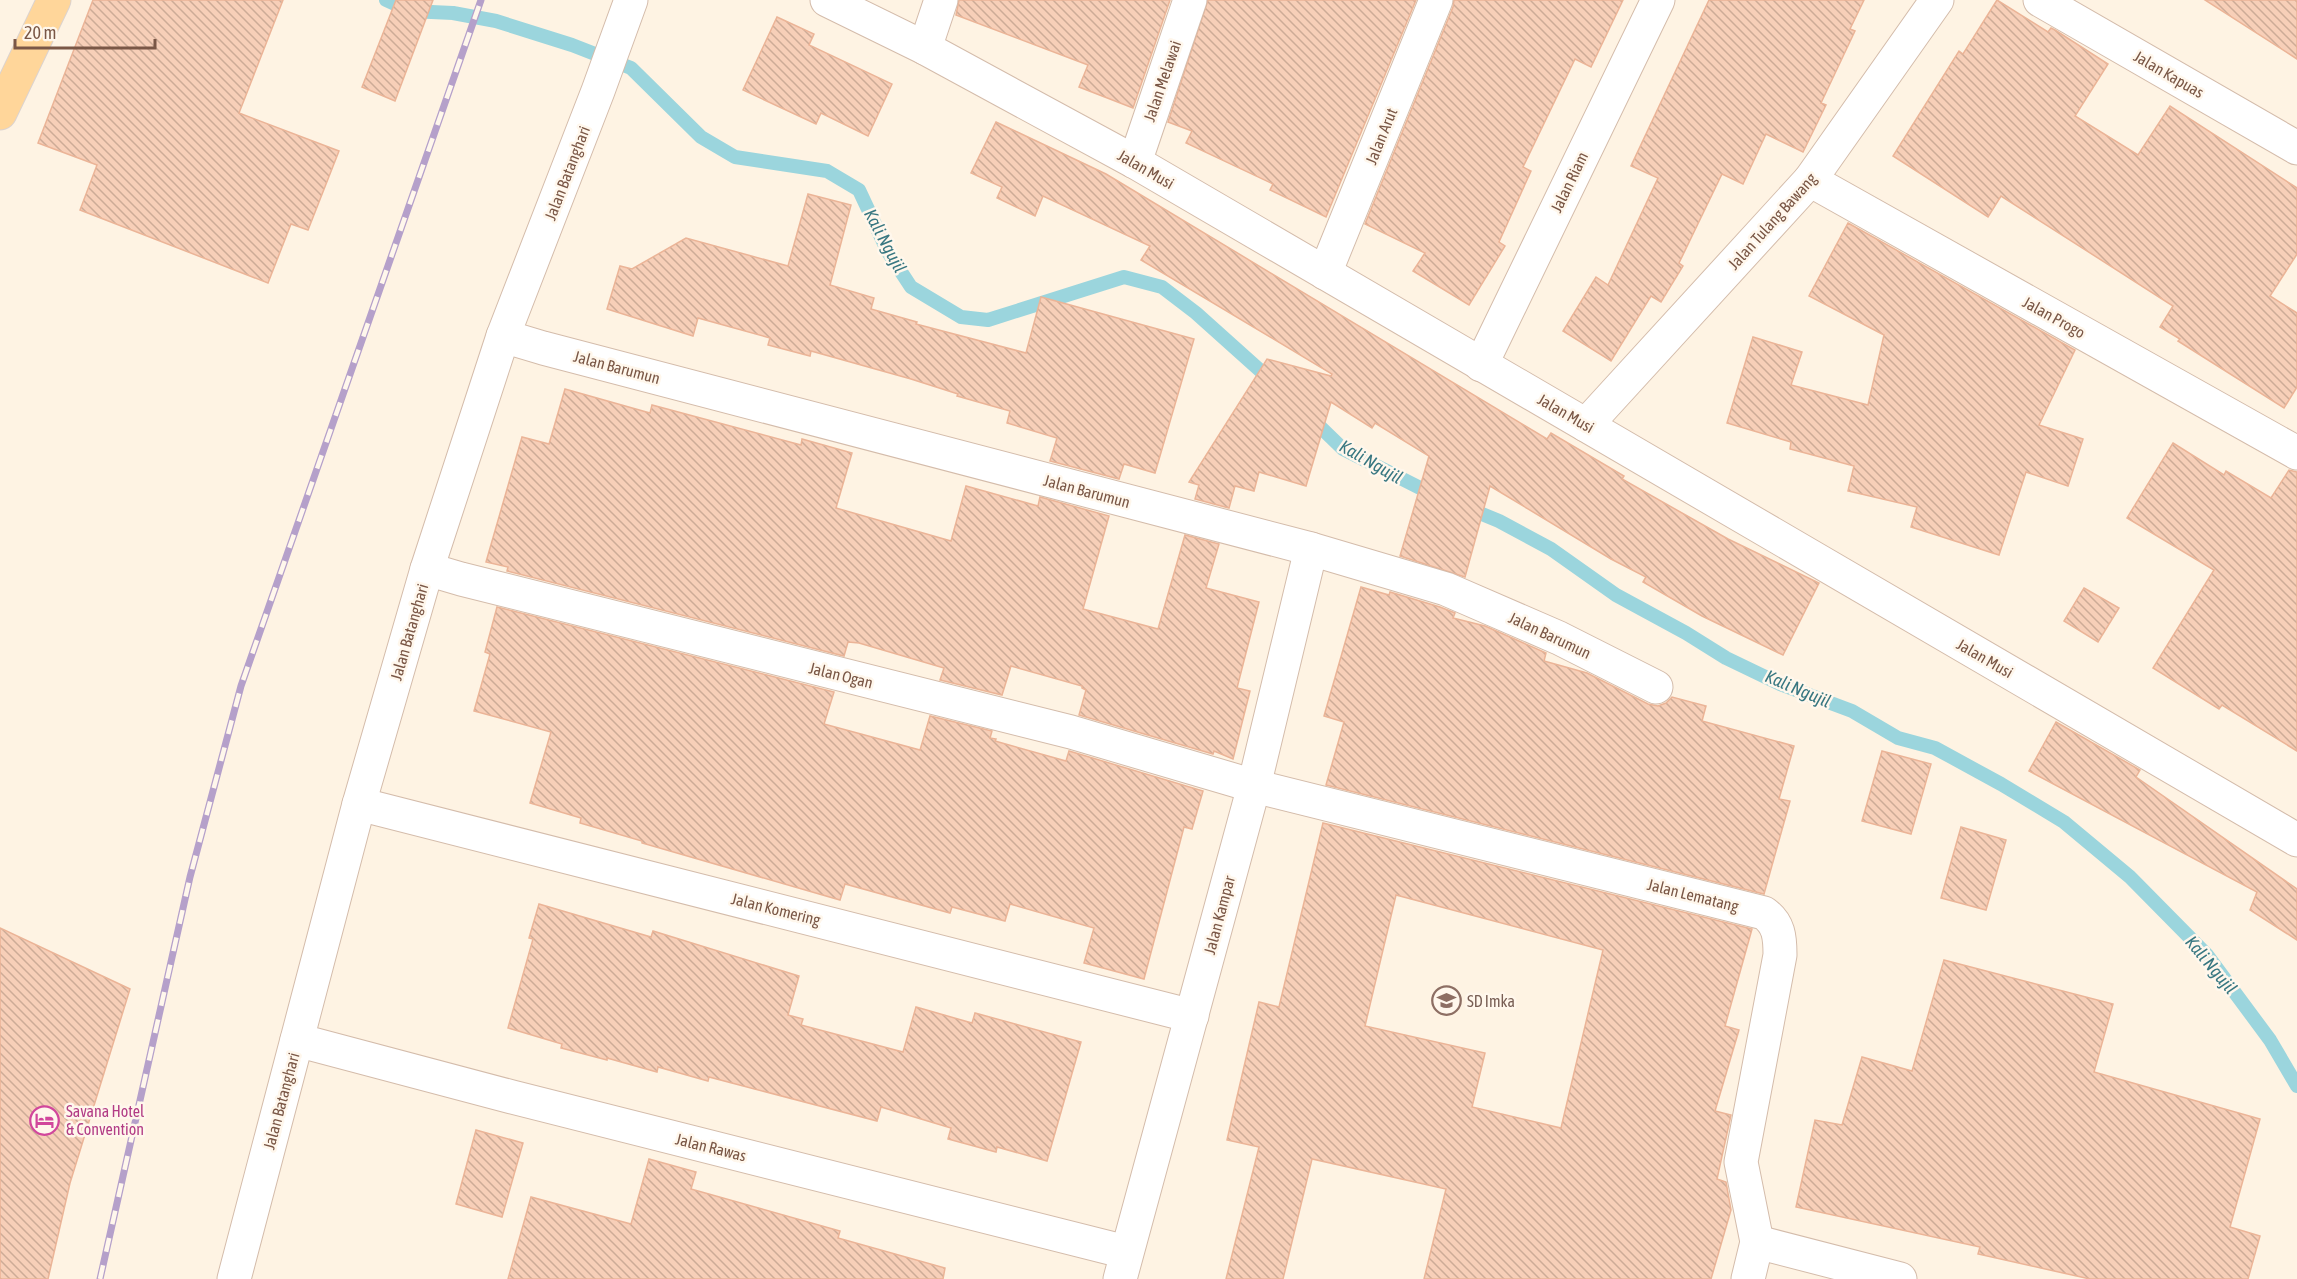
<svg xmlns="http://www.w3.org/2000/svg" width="2297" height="1279" font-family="'Asap Condensed',sans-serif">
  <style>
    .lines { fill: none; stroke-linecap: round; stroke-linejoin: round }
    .stream { stroke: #9bd5dd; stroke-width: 14 }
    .building { fill: url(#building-back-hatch); stroke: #ebb497; stroke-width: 1.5; fill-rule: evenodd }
    .minor-casing { stroke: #d4bcab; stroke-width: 35 }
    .tertiary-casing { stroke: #d4bcab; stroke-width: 35 }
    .primary-casing { stroke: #dcd3cf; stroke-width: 35 }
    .minor { stroke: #fff; stroke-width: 33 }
    .tertiary { stroke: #fff; stroke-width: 33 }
    .primary { stroke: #ffd69a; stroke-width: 33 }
    .rail-casing { stroke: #b5a0ca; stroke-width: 7 }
    .rail { stroke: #fff7ec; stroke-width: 4.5; stroke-dasharray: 14; stroke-linecap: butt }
    .labels { text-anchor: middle; stroke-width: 5; stroke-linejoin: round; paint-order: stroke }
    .street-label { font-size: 16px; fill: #7a5746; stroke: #fff7ec }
    .education-label { font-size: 16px; fill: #785e54; stroke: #fff7ec; text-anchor: start }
    .hotel-label { font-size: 16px; fill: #b23c85; stroke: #fff7ec; text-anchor: start }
    .water-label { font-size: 18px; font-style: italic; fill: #387781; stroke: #fff7ec }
  </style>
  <defs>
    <pattern id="building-back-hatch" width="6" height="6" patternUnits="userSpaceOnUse" patternTransform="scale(1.5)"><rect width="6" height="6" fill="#f7cfb8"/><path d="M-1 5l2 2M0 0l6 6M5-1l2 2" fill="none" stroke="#cdab97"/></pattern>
  </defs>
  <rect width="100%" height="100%" fill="#fef3e3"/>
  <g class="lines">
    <g class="stream">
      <path d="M 386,0 L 410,11 L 453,13 L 496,21 L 572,45 L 631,68 L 701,137 L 735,157 L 827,171 L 859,190 L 888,252 L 911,287 L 961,317 L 988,320 L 1124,277 L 1162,287 L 1196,313 L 1273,382"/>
      <path d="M 1311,418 L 1343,449 L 1436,496"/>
      <path d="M 1465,507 L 1499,521 L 1551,549 L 1616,595 L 1686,633 L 1726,658 L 1780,684 L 1852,711 L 1898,738 L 1935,748 L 2001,784 L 2064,822 L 2130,877 L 2207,955 L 2270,1040 L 2297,1086"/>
    </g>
  </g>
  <g class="building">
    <path d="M 93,0 L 283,0 L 239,113 L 339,151 L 308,230 L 291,224 L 268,283 L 80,210 L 97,165 L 38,143 Z"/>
    <path d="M 396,0 L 433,0 L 395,101 L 362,87 Z"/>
    <path d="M 959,0 L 1170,0 L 1133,108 L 1079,87 L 1088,65 L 956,15 Z"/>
    <path d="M 1208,0 L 1416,0 L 1326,217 L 1270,190 L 1273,184 L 1186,143 L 1192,131 L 1168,122 Z"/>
    <path d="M 1454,0 L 1623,0 L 1591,67 L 1575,59 L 1523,167 L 1531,171 L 1499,242 L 1505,246 L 1469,305 L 1413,271 L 1425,253 L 1365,224 L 1453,7 Z"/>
    <path d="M 1709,0 L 1864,0 L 1850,29 L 1855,31 L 1821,103 L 1826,105 L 1803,152 L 1766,134 L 1743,184 L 1722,174 L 1679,263 L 1683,266 L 1661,302 L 1651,296 L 1611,361 L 1563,331 L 1596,277 L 1608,285 L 1658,178 L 1631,166 Z"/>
    <path d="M 1997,0 L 2048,32 L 2051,28 L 2055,30 L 2108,64 L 2075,116 L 2138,155 L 2170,106 L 2297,188 L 2297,254 L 2270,296 L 2297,313 L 2297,387 L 2284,408 L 2178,341 L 2180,339 L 2160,327 L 2173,306 L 2001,196 L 1988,217 L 1893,156 L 1959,51 L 1963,54 Z"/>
    <path d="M 2205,0 L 2297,0 L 2297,59 Z"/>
    <path d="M 777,17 L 814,34 L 809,45 L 892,84 L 868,136 L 821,113 L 816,124 L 743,90 Z"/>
    <path d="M 996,122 L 1106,174 L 1547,439 L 1551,433 L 1624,476 L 1622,479 L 1728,539 L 1819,583 L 1783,655 L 1702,616 L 1643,582 L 1646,577 L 1611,559 L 1490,486 L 1465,577 L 1400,556 L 1429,456 L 1375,423 L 1372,428 L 1331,402 L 1306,486 L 1259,472 L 1254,491 L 1235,486 L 1229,508 L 1195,499 L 1199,485 L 1189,482 L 1267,359 L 1331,376 L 1332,374 L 1141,260 L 1150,246 L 1043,196 L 1035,216 L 997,198 L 1002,187 L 971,173 Z"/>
    <path d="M 808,194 L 851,205 L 830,285 L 874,298 L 871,309 L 917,322 L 916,324 L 1026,353 L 1041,297 L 1194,339 L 1155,473 L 1124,464 L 1119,479 L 1050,461 L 1057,438 L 1007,423 L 1010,411 L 957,396 L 958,394 L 911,379 L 811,351 L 810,356 L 768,345 L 770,338 L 698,318 L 693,336 L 607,309 L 620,266 L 632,269 L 686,238 L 788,266 Z"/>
    <path d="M 1848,223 L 2075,350 L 2039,425 L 2083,439 L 2068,486 L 2026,472 L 1999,555 L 1911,527 L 1917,507 L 1848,491 L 1854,466 L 1790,449 L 1791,442 L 1727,423 L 1753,337 L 1802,352 L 1791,385 L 1868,405 L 1884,335 L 1809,296 Z"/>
    <path d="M 565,389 L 650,413 L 652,405 L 801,445 L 802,439 L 852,453 L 836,508 L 951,541 L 966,486 L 1038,506 L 1040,497 L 1109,516 L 1083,609 L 1158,629 L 1185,535 L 1219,544 L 1206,588 L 1259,602 L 1237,688 L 1250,691 L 1233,759 L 1214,751 L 1213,754 L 1079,715 L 1086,690 L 1082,688 L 1082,686 L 1011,666 L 1002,695 L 940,680 L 944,668 L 859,643 L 848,642 L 844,656 L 507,571 L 508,567 L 486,562 L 522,437 L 549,444 Z"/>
    <path d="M 2173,443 L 2224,475 L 2226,471 L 2271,498 L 2289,470 L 2297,472 L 2297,751 L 2222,705 L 2219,709 L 2153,668 L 2214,570 L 2127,518 Z"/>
    <path d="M 1361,587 L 1389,595 L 1390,592 L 1440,607 L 1455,613 L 1453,618 L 1485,626 L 1546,653 L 1544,661 L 1587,673 L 1648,704 L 1658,706 L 1666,703 L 1672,697 L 1706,706 L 1702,721 L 1794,746 L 1779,799 L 1790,801 L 1764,894 L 1326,785 L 1344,722 L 1324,716 Z"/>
    <path d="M 2084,588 L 2119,608 L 2098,642 L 2064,621 Z"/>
    <path d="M 497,607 L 834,692 L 824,724 L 920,750 L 930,716 L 992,731 L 990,738 L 996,739 L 995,741 L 1066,761 L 1069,751 L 1203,791 L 1192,829 L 1184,827 L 1144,979 L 1084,963 L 1094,928 L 1010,904 L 1005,921 L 952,907 L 950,913 L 845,884 L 840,900 L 642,843 L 642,841 L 580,823 L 581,818 L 530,803 L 551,732 L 474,711 L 490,654 L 485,652 Z"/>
    <path d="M 2056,722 L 2140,770 L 2136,777 L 2297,889 L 2297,940 L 2250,910 L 2257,892 L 2029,771 Z"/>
    <path d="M 1882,751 L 1931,764 L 1911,834 L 1862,821 Z"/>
    <path d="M 1323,823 L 1752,929 L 1725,1026 L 1739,1030 L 1715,1111 L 1731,1115 L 1717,1179 L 1726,1182 L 1731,1210 L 1711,1279 L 1424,1279 L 1446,1189 L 1312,1159 L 1283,1279 L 1226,1279 L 1259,1147 L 1227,1140 L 1259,1002 L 1279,1007 ZM 1396,895 L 1603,950 L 1561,1128 L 1472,1107 L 1485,1053 L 1365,1026 Z"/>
    <path d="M 1961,827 L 2006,840 L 1986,910 L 1941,898 Z"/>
    <path d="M 539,904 L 651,937 L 653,931 L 799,976 L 788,1015 L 803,1019 L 801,1025 L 903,1052 L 916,1007 L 972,1023 L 975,1013 L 1081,1042 L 1047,1161 L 997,1147 L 996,1152 L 948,1139 L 951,1128 L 881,1107 L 877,1121 L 709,1077 L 708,1081 L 658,1067 L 657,1072 L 607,1058 L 607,1060 L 561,1048 L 562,1044 L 508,1028 L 533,939 L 529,938 Z"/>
    <path d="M 0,928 L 130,989 L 70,1183 L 48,1279 L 0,1279 Z"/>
    <path d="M 1944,960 L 2113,1004 L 2094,1072 L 2260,1119 L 2230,1227 L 2260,1236 L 2248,1279 L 2090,1279 L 1978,1254 L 1980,1247 L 1796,1207 L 1815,1120 L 1842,1125 L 1862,1057 L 1912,1071 Z"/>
    <path d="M 476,1130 L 523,1143 L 502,1217 L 456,1204 Z"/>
    <path d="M 649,1159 L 696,1172 L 691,1189 L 840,1231 L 838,1238 L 945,1268 L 943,1279 L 508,1279 L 531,1197 L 631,1224 Z"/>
  </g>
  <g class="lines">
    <defs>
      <g id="minor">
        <path d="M 827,0 L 925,48 L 1135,162 L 2297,840"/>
        <path d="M 2040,0 L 2297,148"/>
        <path d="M 925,48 L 941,0"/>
        <path d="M 1135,162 L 1190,0"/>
        <path d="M 1810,180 L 2297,453"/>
        <path d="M 1325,273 L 1436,0"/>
        <path d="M 503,336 L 543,348 L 1311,549 L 1446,589 L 1559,638 L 1656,687"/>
        <path d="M 1481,365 L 1658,0"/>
        <path d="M 1586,425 L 1810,180 L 1937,0"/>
        <path d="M 427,569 L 461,579 L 1071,732 L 1254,786 L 1764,913 C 1779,924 1780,937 1780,955 L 1741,1162 L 1757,1242 L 1748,1279"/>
        <path d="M 359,804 L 1192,1016"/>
        <path d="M 297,1040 L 512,1097 L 1126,1252"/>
        <path d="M 1757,1242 L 1900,1279"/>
        <path d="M 1120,1279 L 1254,786 L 1311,549"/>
      </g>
      <path id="tertiary" d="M 234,1279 L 359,804 L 427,569 L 503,336 L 598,91 L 631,0"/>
      <path id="primary" d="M 0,113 L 54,0"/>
    </defs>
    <use href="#minor" class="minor-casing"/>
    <use href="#tertiary" class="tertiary-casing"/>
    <use href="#primary" class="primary-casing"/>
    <use href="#minor" class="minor"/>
    <use href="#tertiary" class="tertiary"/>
    <use href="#primary" class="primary"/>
    <defs>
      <path id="rail" d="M 100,1279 L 190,877 L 241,686 L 481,0"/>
    </defs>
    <use href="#rail" class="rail-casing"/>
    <use href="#rail" class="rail"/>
  </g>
  <defs>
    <symbol id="school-ring" viewBox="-11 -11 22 22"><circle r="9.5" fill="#fff7ec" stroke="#8d6e63" stroke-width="1.5"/><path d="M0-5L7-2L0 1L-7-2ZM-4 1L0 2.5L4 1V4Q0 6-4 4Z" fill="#8d6e63"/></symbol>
    <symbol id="hotel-ring" viewBox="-11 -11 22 22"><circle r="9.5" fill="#fff7ec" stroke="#d1479c" stroke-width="1.5"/><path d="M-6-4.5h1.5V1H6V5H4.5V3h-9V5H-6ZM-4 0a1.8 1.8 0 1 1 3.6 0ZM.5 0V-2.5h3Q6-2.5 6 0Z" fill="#d1479c"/></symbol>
  </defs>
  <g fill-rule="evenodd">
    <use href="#school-ring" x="1430" y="984" width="33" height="33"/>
    <use href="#hotel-ring" x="28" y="1104" width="33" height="33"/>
  </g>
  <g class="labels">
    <g class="street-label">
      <text transform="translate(2169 74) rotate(30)" y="6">Jalan Kapuas</text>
      <text transform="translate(1162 81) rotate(-71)" y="6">Jalan Melawai</text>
      <text transform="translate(1381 136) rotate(-68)" y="6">Jalan Arut</text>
      <text transform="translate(1146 169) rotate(30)" y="6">Jalan Musi</text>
      <text transform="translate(567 173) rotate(-69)" y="6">Jalan Batanghari</text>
      <text transform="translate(1569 182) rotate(-64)" y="6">Jalan Riam</text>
      <text transform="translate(1772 221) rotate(-48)" y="6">Jalan Tulang Bawang</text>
      <text transform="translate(2054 317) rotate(29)" y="6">Jalan Progo</text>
      <text transform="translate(617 367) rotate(15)" y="6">Jalan Barumun</text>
      <text transform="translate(1566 413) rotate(30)" y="6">Jalan Musi</text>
      <text transform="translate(1087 491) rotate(15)" y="6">Jalan Barumun</text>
      <text transform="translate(409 632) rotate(-74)" y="6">Jalan Batanghari</text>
      <text transform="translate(1550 635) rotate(25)" y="6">Jalan Barumun</text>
      <text transform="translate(1985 658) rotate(30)" y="6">Jalan Musi</text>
      <text transform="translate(841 675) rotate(14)" y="6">Jalan Ogan</text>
      <text transform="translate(1693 895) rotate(14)" y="6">Jalan Lematang</text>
      <text transform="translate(776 909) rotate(14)" y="6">Jalan Komering</text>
      <text transform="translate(1219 915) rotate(-75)" y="6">Jalan Kampar</text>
      <text transform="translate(281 1101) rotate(-75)" y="6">Jalan Batanghari</text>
      <text transform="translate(711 1147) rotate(14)" y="6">Jalan Rawas</text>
    </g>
    <g class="education-label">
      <text x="1467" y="1007">SD Imka</text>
    </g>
    <g class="hotel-label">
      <text x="66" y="1117">Savana Hotel<tspan x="66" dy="18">&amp; Convention</tspan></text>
    </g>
    <g class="water-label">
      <text transform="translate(885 241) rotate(62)" y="6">Kali Ngujil</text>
      <text transform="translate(1371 462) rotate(30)" y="6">Kali Ngujil</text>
      <text transform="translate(1798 689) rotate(23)" y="6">Kali Ngujil</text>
      <text transform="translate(2211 965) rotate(50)" y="6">Kali Ngujil</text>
    </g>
  </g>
  <path d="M15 39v9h140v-9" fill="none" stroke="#7a5746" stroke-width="3"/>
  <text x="24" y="39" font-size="18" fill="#7a5746" stroke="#fff7ec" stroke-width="4.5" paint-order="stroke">20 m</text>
</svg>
